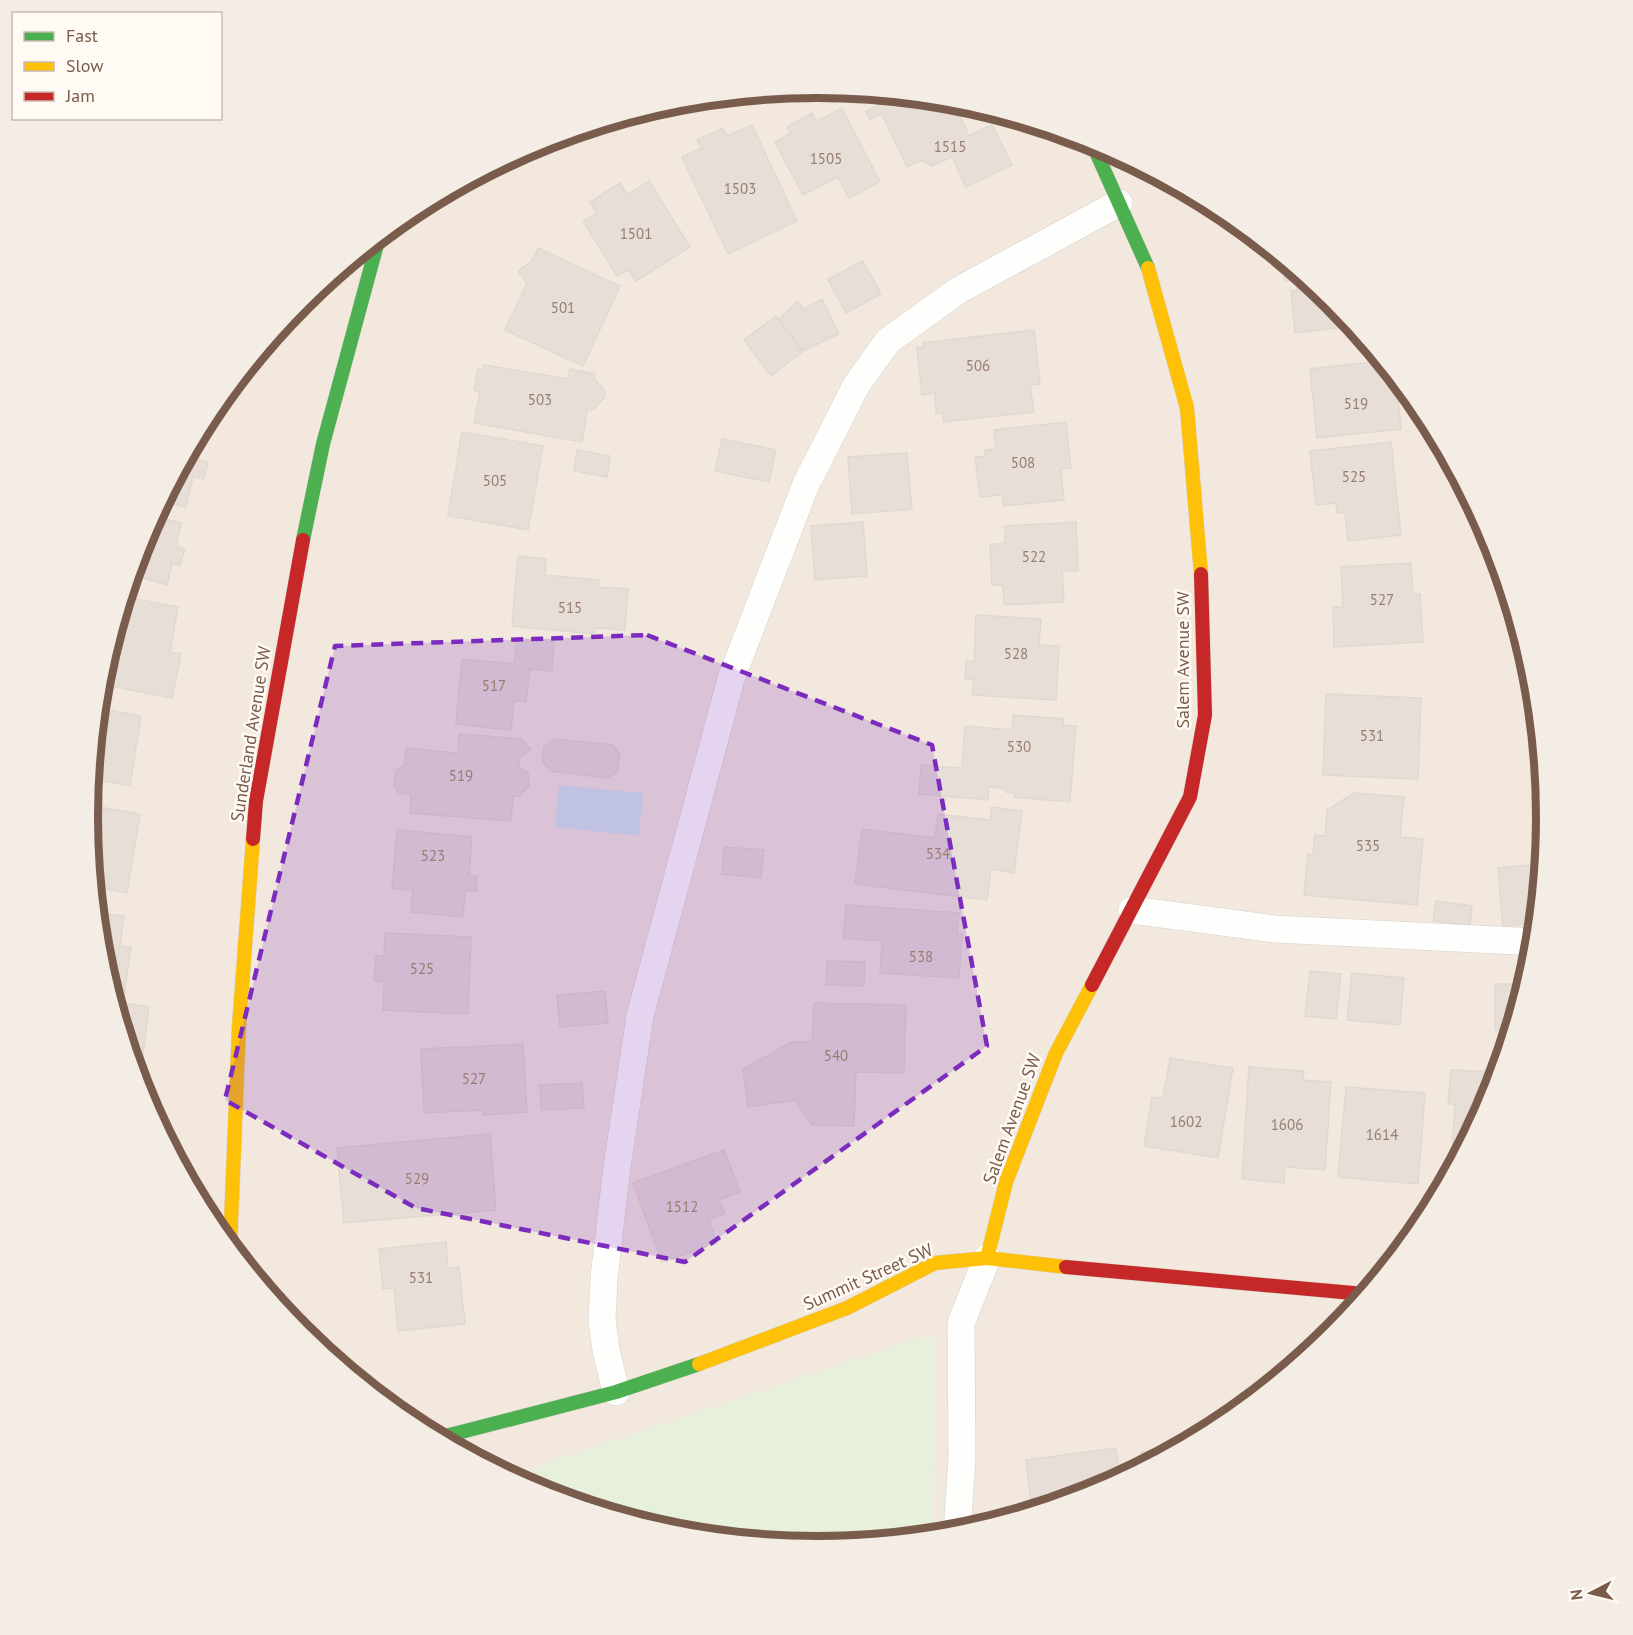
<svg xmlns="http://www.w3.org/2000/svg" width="1633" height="1635" font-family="'PT Sans',sans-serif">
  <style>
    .residential { fill: #f2e8de }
    .green { fill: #e7f0db }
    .water { fill: #d0e8ea }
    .building { fill: #e6ded7; stroke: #e2d8d2; stroke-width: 1.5 }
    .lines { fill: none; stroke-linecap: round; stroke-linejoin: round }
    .lane-casing { stroke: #d7d1cb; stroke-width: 28 }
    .fast-casing { stroke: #d9d2cb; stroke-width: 15 }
    .slow-casing { stroke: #d9d2cb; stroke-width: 15 }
    .jam-casing { stroke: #d9d2cb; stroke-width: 15 }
    .lane { stroke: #fefefd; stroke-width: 27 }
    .fast { stroke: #4caf50; stroke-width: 14 }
    .slow { stroke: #ffc107; stroke-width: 14 }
    .jam { stroke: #c62828; stroke-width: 14 }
    .marked { fill: #7b2cbf; fill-opacity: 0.2; stroke: #7b2cbf; stroke-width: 4.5; stroke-dasharray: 12 8; stroke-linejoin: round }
    .labels { text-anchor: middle; stroke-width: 5; stroke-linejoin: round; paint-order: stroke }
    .number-label { font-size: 15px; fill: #977e72 }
    .street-label { font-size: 18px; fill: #7a5c4d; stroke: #fffaf3 }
    .rim { fill: none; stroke: #7a5c4d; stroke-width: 8 }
  </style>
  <rect width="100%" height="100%" fill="#f9f5f0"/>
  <path class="residential" d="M 817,88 L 959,102 L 1096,144 L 1222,211 L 1333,302 L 1423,413 L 1491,539 L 1532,676 L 1546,818 L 1532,960 L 1490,1097 L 1423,1223 L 1332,1334 L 1221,1424 L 1095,1492 L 958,1533 L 932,1536 L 935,1337 L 533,1469 L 535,1490 L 411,1424 L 300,1333 L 210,1222 L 142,1096 L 101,959 L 87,818 L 101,675 L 143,538 L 210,412 L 301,301 L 412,211 L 538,143 L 675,102 Z"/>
  <path class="green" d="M 935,1336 L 932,1536 L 816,1547 L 674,1533 L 535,1490 L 533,1468 L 916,1339 Z"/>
  <path class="water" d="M 559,785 L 643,793 L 639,836 L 555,827 Z"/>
  <g class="building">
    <path d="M 877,94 L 953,101 L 969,136 L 992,125 L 1012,165 L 966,187 L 952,157 L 932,166 L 922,160 L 907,167 L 882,114 L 870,119 L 866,111 L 879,105 L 874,95 Z"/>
    <path d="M 842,108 L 880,182 L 849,198 L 838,177 L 803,195 L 775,142 L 791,133 L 787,127 L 812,113 L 816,122 Z"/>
    <path d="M 752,125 L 797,221 L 728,254 L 682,157 L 702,148 L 697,140 L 723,128 L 727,136 Z"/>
    <path d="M 649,181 L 690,247 L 636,281 L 628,270 L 617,276 L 583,221 L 597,213 L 590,202 L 620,183 L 627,195 Z"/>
    <path d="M 538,248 L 620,286 L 583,366 L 505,330 L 527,283 L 518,271 L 532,261 Z"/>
    <path d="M 863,261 L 881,294 L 846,313 L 828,279 Z"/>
    <path d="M 1282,261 L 1333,302 L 1353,326 L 1295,333 L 1291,291 L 1297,291 L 1296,280 L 1285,281 Z"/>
    <path d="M 822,299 L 839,334 L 803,351 L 779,319 L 797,302 L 804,309 Z"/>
    <path d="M 776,316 L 803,351 L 771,376 L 744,340 Z"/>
    <path d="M 1034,330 L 1040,384 L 1030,385 L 1034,412 L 944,422 L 943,413 L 936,414 L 935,393 L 922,395 L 917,348 L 924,347 L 923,343 Z"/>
    <path d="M 1381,361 L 1396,379 L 1401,429 L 1317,438 L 1310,369 Z"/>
    <path d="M 484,365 L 568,379 L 570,369 L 595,374 L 594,379 L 605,390 L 605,397 L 594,409 L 587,411 L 582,442 L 474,423 L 480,392 L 474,390 L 478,369 L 483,369 Z"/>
    <path d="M 207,417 L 198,460 L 208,462 L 204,479 L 193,477 L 186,507 L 162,501 Z"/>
    <path d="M 1066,422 L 1071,468 L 1061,469 L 1064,500 L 1004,506 L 1002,495 L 980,497 L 975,457 L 985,456 L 985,450 L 996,449 L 994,430 Z"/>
    <path d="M 462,432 L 543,446 L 528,530 L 448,516 Z"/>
    <path d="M 722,439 L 776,450 L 769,482 L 715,471 Z"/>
    <path d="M 1391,442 L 1401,535 L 1348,541 L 1345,513 L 1337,513 L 1336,503 L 1316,505 L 1310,451 Z"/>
    <path d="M 577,450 L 610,456 L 607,477 L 574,471 Z"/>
    <path d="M 907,453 L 912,509 L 852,514 L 848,457 Z"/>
    <path d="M 155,516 L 181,523 L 176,546 L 185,549 L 180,565 L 172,563 L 167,585 L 131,575 L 143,538 Z"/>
    <path d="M 863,522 L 867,576 L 815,580 L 811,526 Z"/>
    <path d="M 1076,522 L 1078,571 L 1062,571 L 1064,602 L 1004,605 L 1003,585 L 992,585 L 990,544 L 1005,544 L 1005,526 Z"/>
    <path d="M 518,556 L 546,559 L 545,575 L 599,580 L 599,587 L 628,589 L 625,630 L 594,628 L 594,634 L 512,626 Z"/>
    <path d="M 1411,563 L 1413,594 L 1420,594 L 1423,642 L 1334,647 L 1333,607 L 1343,607 L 1341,567 Z"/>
    <path d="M 125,597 L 178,607 L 170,652 L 181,654 L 172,698 L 100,684 Z"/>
    <path d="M 976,615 L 1041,619 L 1039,645 L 1059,646 L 1056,700 L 972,695 L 974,679 L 965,679 L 966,661 L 974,661 Z"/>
    <path d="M 517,638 L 554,642 L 552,671 L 530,669 L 526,702 L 514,701 L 511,730 L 456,724 L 462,659 L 514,664 Z"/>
    <path d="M 1326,694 L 1421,698 L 1418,779 L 1323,775 Z"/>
    <path d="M 98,708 L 141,716 L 130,786 L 91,779 Z"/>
    <path d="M 1013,715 L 1064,719 L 1063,725 L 1076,726 L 1070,802 L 1014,797 L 1014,793 L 1006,792 L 1005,788 L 988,787 L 988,800 L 919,794 L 921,765 L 962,768 L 965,726 L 1012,730 Z"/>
    <path d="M 459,734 L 521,739 L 531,749 L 519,759 L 519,767 L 528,773 L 529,786 L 519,796 L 513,796 L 511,821 L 410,813 L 411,794 L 399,793 L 394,786 L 396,770 L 404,766 L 406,748 L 458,753 Z"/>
    <path d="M 554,739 L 613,745 L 620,755 L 617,772 L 607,778 L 550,771 L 542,760 L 544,747 Z"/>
    <path d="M 1354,793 L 1404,797 L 1400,837 L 1423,839 L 1417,905 L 1304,895 L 1308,854 L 1313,855 L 1315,835 L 1325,836 L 1327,810 Z"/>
    <path d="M 88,805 L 140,814 L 127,893 L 94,887 Z"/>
    <path d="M 992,807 L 1022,811 L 1014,873 L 991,869 L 987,900 L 855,884 L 862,829 L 935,838 L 938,814 L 990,820 Z"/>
    <path d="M 397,830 L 472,837 L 469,876 L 477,876 L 476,891 L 465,891 L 463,917 L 411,912 L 413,890 L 392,889 Z"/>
    <path d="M 724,847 L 764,850 L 761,878 L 722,874 Z"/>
    <path d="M 1540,864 L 1536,923 L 1503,926 L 1498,868 Z"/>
    <path d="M 1436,901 L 1472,906 L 1470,925 L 1433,921 Z"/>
    <path d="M 846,905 L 959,913 L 957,934 L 962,934 L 959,978 L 880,973 L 882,941 L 843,938 Z"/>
    <path d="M 96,913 L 124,916 L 120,946 L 131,947 L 123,1003 L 149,1007 L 142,1061 L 131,1059 L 101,959 Z"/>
    <path d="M 385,933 L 471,937 L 468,1014 L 383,1010 L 384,982 L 374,981 L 376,956 L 384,956 Z"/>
    <path d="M 827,961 L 865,962 L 864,986 L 826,985 Z"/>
    <path d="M 1310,971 L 1341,974 L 1336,1019 L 1305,1016 Z"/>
    <path d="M 1352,973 L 1404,978 L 1400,1025 L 1347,1020 Z"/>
    <path d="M 1495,984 L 1525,984 L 1511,1030 L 1495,1030 Z"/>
    <path d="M 605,991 L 608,1023 L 560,1027 L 557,995 Z"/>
    <path d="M 814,1003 L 906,1005 L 904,1073 L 856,1072 L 854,1126 L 812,1125 L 795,1100 L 748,1107 L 743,1069 L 792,1042 L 812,1042 Z"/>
    <path d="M 523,1044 L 527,1112 L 483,1115 L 483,1110 L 424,1113 L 421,1049 Z"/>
    <path d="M 1170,1058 L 1233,1068 L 1218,1158 L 1144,1146 L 1152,1097 L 1163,1098 Z"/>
    <path d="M 1249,1067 L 1304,1071 L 1303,1080 L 1331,1082 L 1325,1170 L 1285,1167 L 1284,1183 L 1242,1179 Z"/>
    <path d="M 1451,1070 L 1498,1072 L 1490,1097 L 1451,1170 L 1455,1104 L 1448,1104 Z"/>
    <path d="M 582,1083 L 584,1108 L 541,1110 L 540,1085 Z"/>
    <path d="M 1346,1087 L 1425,1093 L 1418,1184 L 1338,1177 Z"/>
    <path d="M 490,1134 L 496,1210 L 344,1223 L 337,1148 Z"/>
    <path d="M 724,1150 L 740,1192 L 719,1200 L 725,1214 L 709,1219 L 717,1243 L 662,1262 L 633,1183 Z"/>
    <path d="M 446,1242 L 448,1268 L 459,1267 L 465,1324 L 398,1331 L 394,1288 L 383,1289 L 379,1249 Z"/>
    <path d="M 1206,1433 L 1184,1444 L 1183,1436 Z"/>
    <path d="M 1180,1446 L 1143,1466 L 1141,1452 Z"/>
    <path d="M 1116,1448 L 1120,1478 L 1095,1492 L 1032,1511 L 1026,1460 Z"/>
  </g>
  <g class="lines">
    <defs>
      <g id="lane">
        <path d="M 1132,910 L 1275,929 L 1534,942"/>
        <path d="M 616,1392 L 606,1350 L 602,1320 L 604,1278 L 617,1167 L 640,1016 L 731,679 L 806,484 L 857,384 L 888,341 L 959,290 L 1119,203"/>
        <path d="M 957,1533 L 962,1458 L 961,1323 L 987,1258"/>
      </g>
      <g id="fast">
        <path d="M 1092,143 L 1148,268"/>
        <path d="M 303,540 L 323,444 L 379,237"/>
        <path d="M 438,1438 L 616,1392 L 699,1364"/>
      </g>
      <g id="slow">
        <path d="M 1148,268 L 1187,408 L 1201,574"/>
        <path d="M 230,1247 L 239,1026 L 253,839"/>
        <path d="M 987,1258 L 1006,1182 L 1056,1053 L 1092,985"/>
        <path d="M 699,1364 L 847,1308 L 935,1263 L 987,1258 L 1066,1267"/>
      </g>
      <g id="jam">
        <path d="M 253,839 L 256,801 L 303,540"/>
        <path d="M 1092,985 L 1190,797 L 1205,715 L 1201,574"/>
        <path d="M 1066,1267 L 1364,1294"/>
      </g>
    </defs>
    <use href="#lane" class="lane-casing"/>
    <use href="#fast" class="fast-casing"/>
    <use href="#slow" class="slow-casing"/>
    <use href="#jam" class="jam-casing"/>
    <use href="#lane" class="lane"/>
    <use href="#fast" class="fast"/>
    <use href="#slow" class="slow"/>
    <use href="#jam" class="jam"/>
  </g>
  <path class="marked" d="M 647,635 L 932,745 L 987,1046 L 685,1262 L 416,1208 L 225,1100 L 335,646 Z"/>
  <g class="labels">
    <g class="number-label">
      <text x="950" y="152">1515</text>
      <text x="826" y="164">1505</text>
      <text x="740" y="194">1503</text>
      <text x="636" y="239">1501</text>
      <text x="563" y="313">501</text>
      <text x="978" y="371">506</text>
      <text x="540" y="405">503</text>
      <text x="1356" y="409">519</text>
      <text x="1023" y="468">508</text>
      <text x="1354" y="482">525</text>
      <text x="495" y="486">505</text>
      <text x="1034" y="562">522</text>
      <text x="1382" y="605">527</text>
      <text x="570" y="613">515</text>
      <text x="1016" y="659">528</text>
      <text x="494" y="691">517</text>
      <text x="1372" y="741">531</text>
      <text x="1019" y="752">530</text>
      <text x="461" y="781">519</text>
      <text x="1368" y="851">535</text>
      <text x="938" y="859">534</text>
      <text x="433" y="861">523</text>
      <text x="921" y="962">538</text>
      <text x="422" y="974">525</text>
      <text x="836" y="1061">540</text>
      <text x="474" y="1084">527</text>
      <text x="1186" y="1127">1602</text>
      <text x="1287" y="1130">1606</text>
      <text x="1382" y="1140">1614</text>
      <text x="417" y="1184">529</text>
      <text x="682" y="1212">1512</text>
      <text x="421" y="1283">531</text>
    </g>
    <g class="street-label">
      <text transform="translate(1183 660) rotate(-90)" y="6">Salem Avenue SW</text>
      <text transform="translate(251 734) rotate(-81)" y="6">Sunderland Avenue SW</text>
      <text transform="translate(1012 1119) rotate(-70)" y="6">Salem Avenue SW</text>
      <text transform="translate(868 1277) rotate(-24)" y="6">Summit Street SW</text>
    </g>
  </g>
  <path d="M0 0H1633V1635H0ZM98 817a719 719 0 1 1 1438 0a719 719 0 1 1-1438 0Z" fill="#f4ede6" fill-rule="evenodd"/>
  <path class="rim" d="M98 817a719 719 0 1 1 1438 0a719 719 0 1 1-1438 0Z"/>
  <rect x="12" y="12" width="210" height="108" fill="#fffaf3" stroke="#cabbb1" stroke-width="1.5"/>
  <rect x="24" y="32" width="30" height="9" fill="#4caf50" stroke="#cabbb1" stroke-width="1.5"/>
  <text x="66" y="42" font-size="18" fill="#7a5c4d">Fast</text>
  <rect x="24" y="62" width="30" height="9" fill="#ffc107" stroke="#cabbb1" stroke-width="1.5"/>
  <text x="66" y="72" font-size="18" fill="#7a5c4d">Slow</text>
  <rect x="24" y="92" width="30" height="9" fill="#c62828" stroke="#cabbb1" stroke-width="1.5"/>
  <text x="66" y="102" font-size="18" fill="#7a5c4d">Jam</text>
  <g transform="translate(1591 1593) rotate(263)" stroke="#fffaf3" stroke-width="4.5" paint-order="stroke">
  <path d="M0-4.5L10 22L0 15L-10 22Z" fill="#7a5c4d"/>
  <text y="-9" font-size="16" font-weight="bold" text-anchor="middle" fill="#7a5c4d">N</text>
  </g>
</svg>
